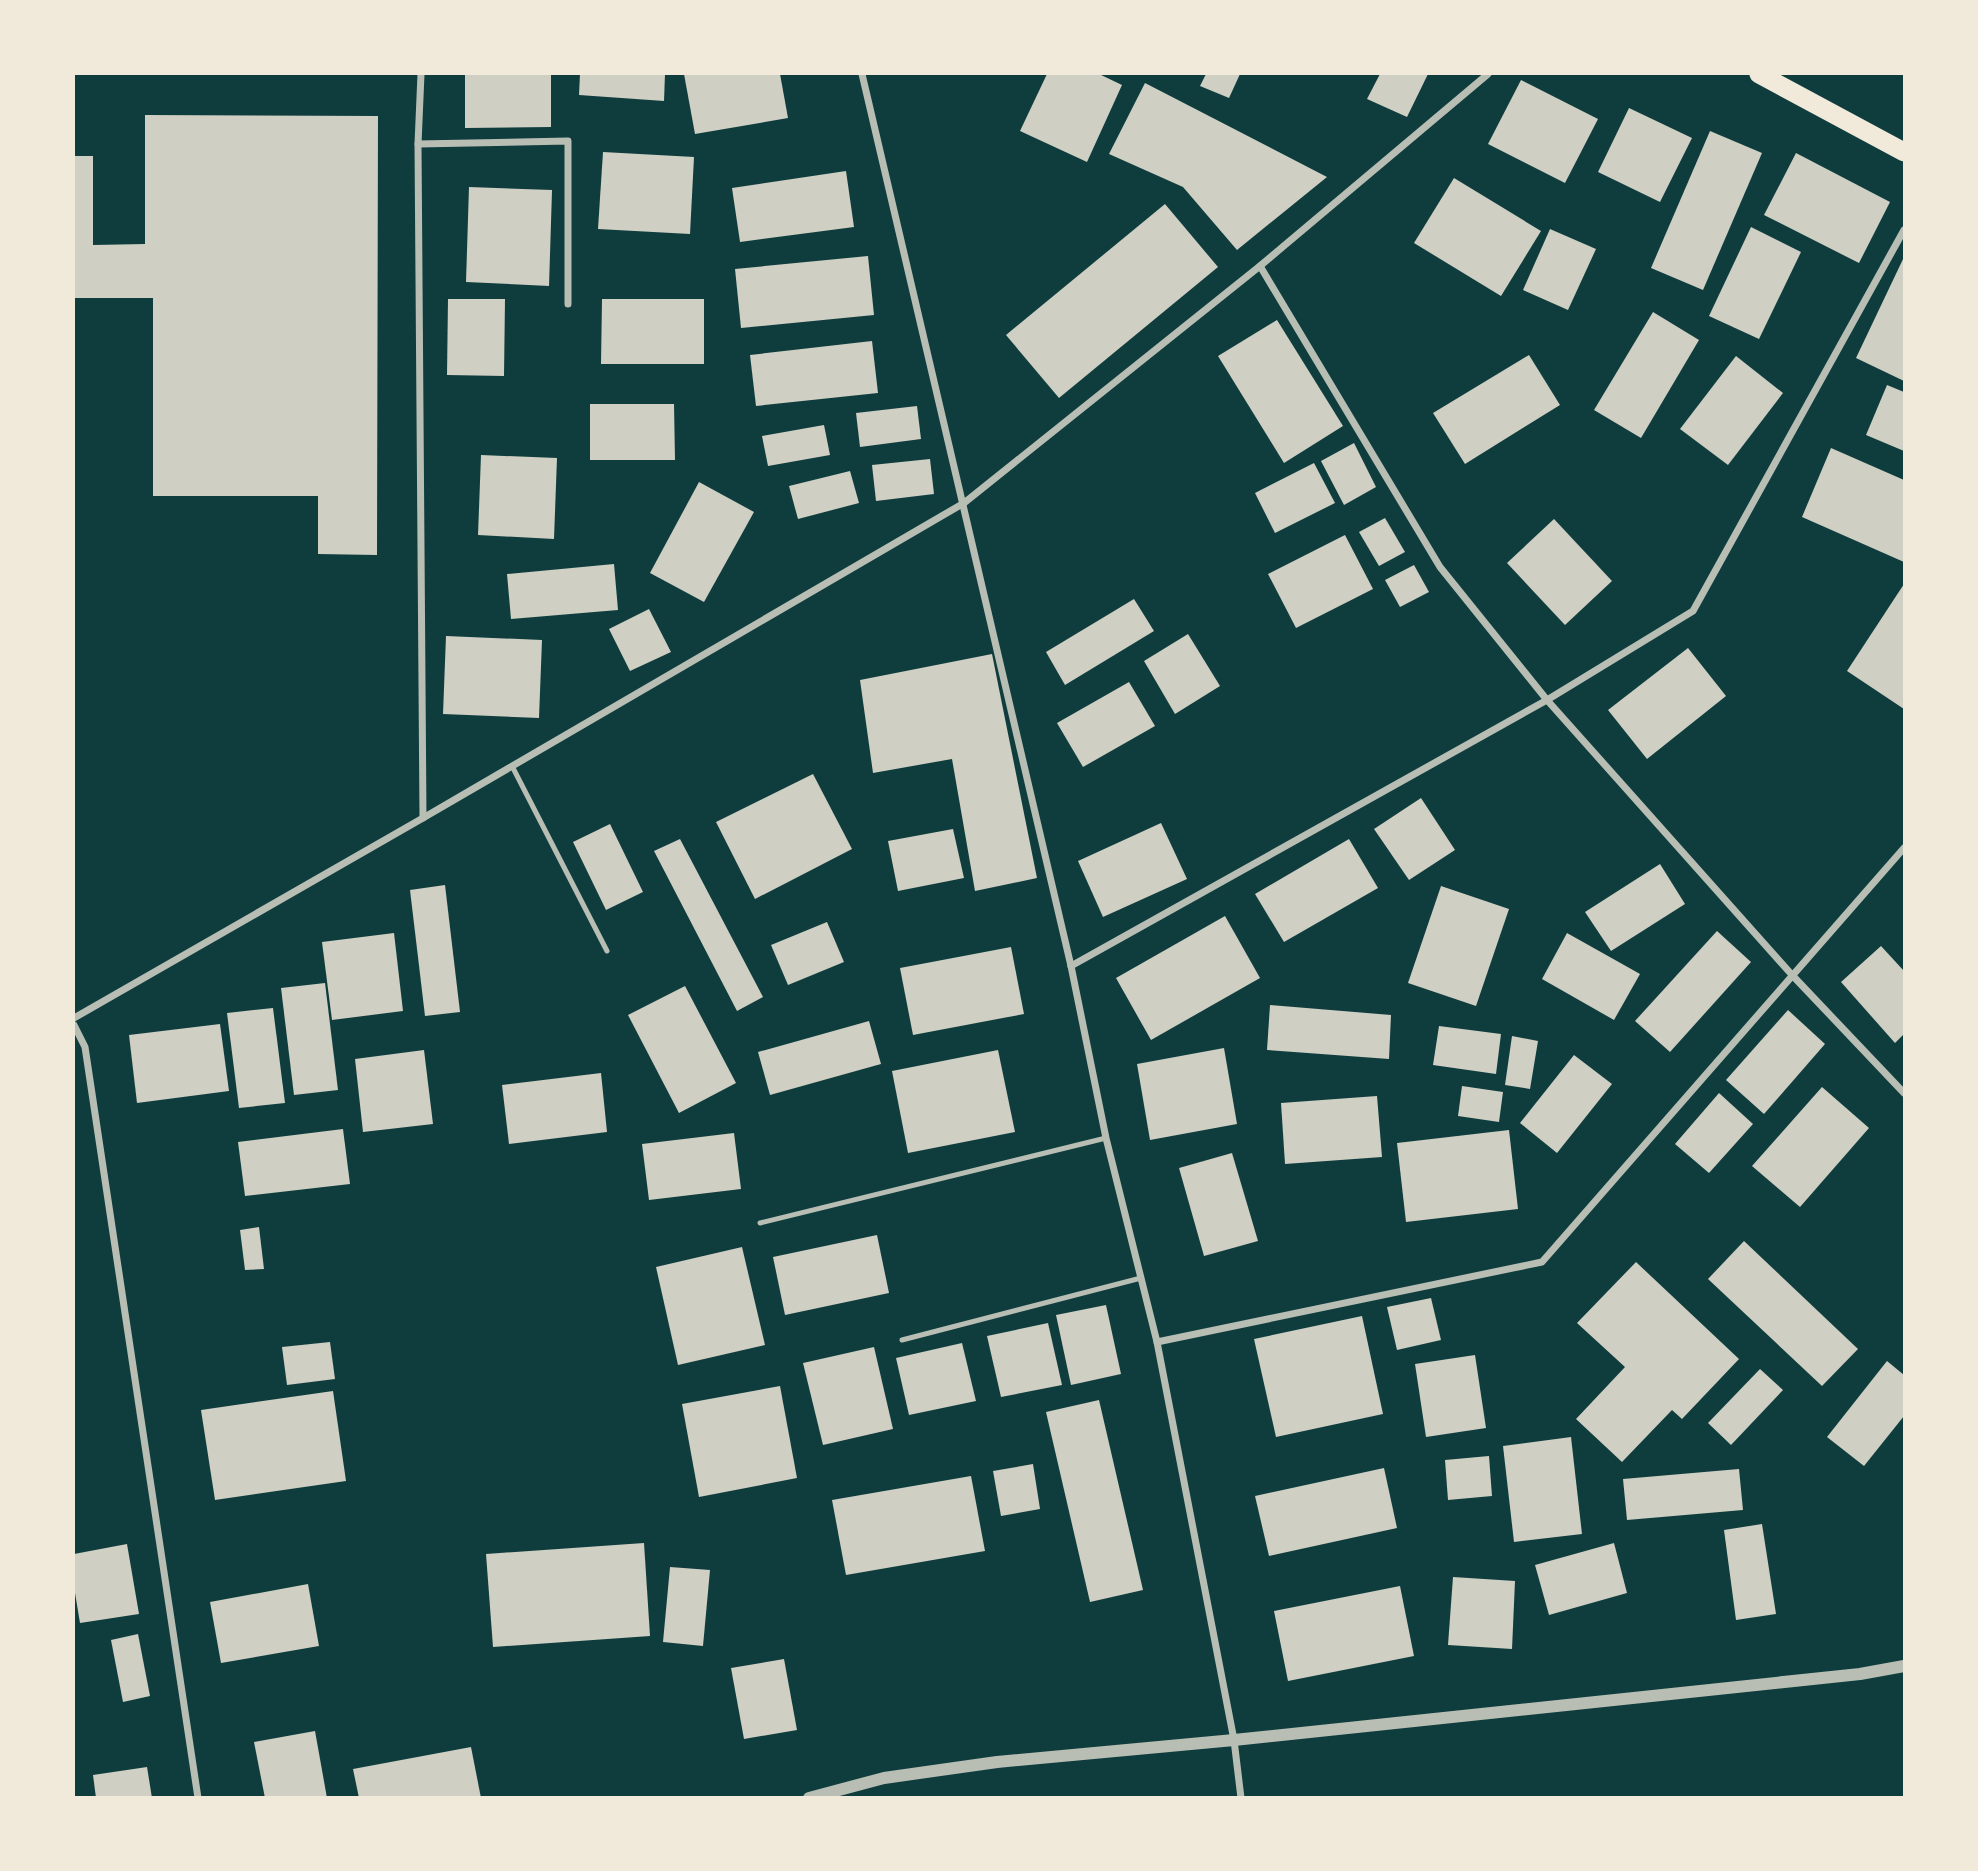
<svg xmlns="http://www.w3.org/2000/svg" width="1978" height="1871" font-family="'Public Sans',sans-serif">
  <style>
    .building { fill: #cfcfc3 }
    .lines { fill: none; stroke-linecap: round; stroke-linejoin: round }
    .service { stroke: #b8beb3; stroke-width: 5 }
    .minor { stroke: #b8beb3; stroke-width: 7 }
    .tertiary { stroke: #b8beb3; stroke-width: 12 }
    .trunk { stroke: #f1e9da; stroke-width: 19 }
  </style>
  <rect width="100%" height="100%" fill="#0f3d3e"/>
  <g class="building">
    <path d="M 465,74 L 551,74 L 551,127 L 465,128 Z"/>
    <path d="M 580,74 L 665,74 L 664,101 L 579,95 Z"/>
    <path d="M 684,74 L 780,74 L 788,118 L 695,134 Z"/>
    <path d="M 1047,74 L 1099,74 L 1122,85 L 1087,162 L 1020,131 Z"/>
    <path d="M 1206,74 L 1240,74 L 1229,98 L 1200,86 Z"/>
    <path d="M 1380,74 L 1428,74 L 1407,117 L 1367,99 Z"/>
    <path d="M 1521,80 L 1598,119 L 1565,183 L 1488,144 Z"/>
    <path d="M 1145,83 L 1327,177 L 1237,250 L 1183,187 L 1109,154 Z"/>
    <path d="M 1629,108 L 1692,138 L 1660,202 L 1598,172 Z"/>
    <path d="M 145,115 L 378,116 L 377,555 L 318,554 L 318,496 L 153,496 L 153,298 L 74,298 L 74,156 L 93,156 L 93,245 L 145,244 Z"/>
    <path d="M 1710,131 L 1762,153 L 1703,290 L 1651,268 Z"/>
    <path d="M 603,152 L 694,157 L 690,234 L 598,229 Z"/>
    <path d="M 1796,153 L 1890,202 L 1859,263 L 1764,215 Z"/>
    <path d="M 846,171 L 854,227 L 740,242 L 732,188 Z"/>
    <path d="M 1454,178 L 1541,231 L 1501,296 L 1414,243 Z"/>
    <path d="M 469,187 L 552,190 L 549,286 L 466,282 Z"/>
    <path d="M 1165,204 L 1218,267 L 1059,398 L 1006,335 Z"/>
    <path d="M 1751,227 L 1801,252 L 1759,339 L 1709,316 Z"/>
    <path d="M 1550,229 L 1596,249 L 1568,310 L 1523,290 Z"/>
    <path d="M 868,256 L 874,315 L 741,328 L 735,269 Z"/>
    <path d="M 1904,257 L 1904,381 L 1856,358 Z"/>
    <path d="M 448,299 L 505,299 L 504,376 L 447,375 Z"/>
    <path d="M 602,299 L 704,299 L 704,364 L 601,364 Z"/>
    <path d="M 1653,312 L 1699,340 L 1641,438 L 1594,410 Z"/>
    <path d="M 1277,320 L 1343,426 L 1284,463 L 1218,356 Z"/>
    <path d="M 872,341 L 878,393 L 756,406 L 750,355 Z"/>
    <path d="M 1529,355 L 1560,405 L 1465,464 L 1433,413 Z"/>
    <path d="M 1736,356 L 1783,393 L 1728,465 L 1680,429 Z"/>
    <path d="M 1887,385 L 1904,392 L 1904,451 L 1866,435 Z"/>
    <path d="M 590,404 L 674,404 L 675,460 L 590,460 Z"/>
    <path d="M 917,406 L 921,439 L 860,447 L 856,413 Z"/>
    <path d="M 824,425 L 830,455 L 768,466 L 762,436 Z"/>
    <path d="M 1354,443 L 1376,487 L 1344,505 L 1321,461 Z"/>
    <path d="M 1831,448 L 1904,480 L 1904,562 L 1802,517 Z"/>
    <path d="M 481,455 L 557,458 L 554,539 L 478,535 Z"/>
    <path d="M 930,459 L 934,494 L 876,501 L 872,465 Z"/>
    <path d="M 1314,463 L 1335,503 L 1275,533 L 1255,493 Z"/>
    <path d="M 850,471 L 859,503 L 798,519 L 789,486 Z"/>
    <path d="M 699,482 L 754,512 L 704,602 L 650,573 Z"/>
    <path d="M 1385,518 L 1405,552 L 1379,566 L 1359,532 Z"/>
    <path d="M 1554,519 L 1612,581 L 1565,625 L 1507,563 Z"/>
    <path d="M 1345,535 L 1373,589 L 1296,628 L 1268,574 Z"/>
    <path d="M 614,564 L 618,610 L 511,619 L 507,574 Z"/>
    <path d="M 1414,565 L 1429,592 L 1400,607 L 1385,580 Z"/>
    <path d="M 1904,584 L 1904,709 L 1847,671 Z"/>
    <path d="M 1134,599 L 1154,631 L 1065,685 L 1046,652 Z"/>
    <path d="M 649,609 L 671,652 L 630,671 L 609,629 Z"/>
    <path d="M 1188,634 L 1220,686 L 1175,714 L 1144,661 Z"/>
    <path d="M 446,636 L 542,640 L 539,718 L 443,714 Z"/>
    <path d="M 1688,648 L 1726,696 L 1647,759 L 1608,710 Z"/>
    <path d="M 992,654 L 1037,878 L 975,891 L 952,759 L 873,773 L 860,680 Z"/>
    <path d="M 1129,682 L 1155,726 L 1083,767 L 1057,723 Z"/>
    <path d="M 813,774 L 852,849 L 755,899 L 716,822 Z"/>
    <path d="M 1421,798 L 1455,850 L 1409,880 L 1374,829 Z"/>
    <path d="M 1161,823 L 1187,879 L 1103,917 L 1078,861 Z"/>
    <path d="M 610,824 L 643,892 L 606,910 L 573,842 Z"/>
    <path d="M 953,829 L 964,878 L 898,891 L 888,841 Z"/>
    <path d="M 680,839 L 763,997 L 737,1011 L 654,851 Z"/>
    <path d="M 1349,839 L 1378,888 L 1284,942 L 1255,894 Z"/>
    <path d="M 1660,864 L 1685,904 L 1611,951 L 1585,912 Z"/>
    <path d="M 445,885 L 460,1012 L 425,1016 L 410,890 Z"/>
    <path d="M 1441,886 L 1509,909 L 1476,1006 L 1408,983 Z"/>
    <path d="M 1225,916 L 1260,978 L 1151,1040 L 1116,978 Z"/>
    <path d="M 827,922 L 844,962 L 788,985 L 771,945 Z"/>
    <path d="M 1717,931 L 1751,962 L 1670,1052 L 1635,1021 Z"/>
    <path d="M 394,933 L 403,1011 L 332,1020 L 322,942 Z"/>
    <path d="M 1567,933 L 1640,974 L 1614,1020 L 1542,979 Z"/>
    <path d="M 1881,946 L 1904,971 L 1904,1034 L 1895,1043 L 1841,982 Z"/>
    <path d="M 1011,947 L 1024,1014 L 913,1035 L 900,968 Z"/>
    <path d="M 325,983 L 338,1090 L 294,1095 L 281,988 Z"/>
    <path d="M 685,986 L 736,1083 L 679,1113 L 628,1015 Z"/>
    <path d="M 1270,1005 L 1391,1015 L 1389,1059 L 1267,1050 Z"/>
    <path d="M 273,1008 L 285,1103 L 239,1108 L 227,1013 Z"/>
    <path d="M 1788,1010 L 1825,1044 L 1764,1114 L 1726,1080 Z"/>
    <path d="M 869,1021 L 881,1064 L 770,1095 L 758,1052 Z"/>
    <path d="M 220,1024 L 229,1091 L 137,1103 L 129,1035 Z"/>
    <path d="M 1439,1026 L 1501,1034 L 1496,1074 L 1433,1065 Z"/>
    <path d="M 1512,1036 L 1538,1041 L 1530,1089 L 1505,1085 Z"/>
    <path d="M 1224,1048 L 1237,1124 L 1150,1140 L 1137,1064 Z"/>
    <path d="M 424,1050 L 433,1124 L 363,1132 L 355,1059 Z"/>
    <path d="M 998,1050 L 1015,1132 L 908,1153 L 892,1071 Z"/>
    <path d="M 1574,1055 L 1612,1084 L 1557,1153 L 1520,1123 Z"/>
    <path d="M 601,1073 L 607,1132 L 509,1144 L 502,1085 Z"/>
    <path d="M 1462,1086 L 1503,1092 L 1499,1122 L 1458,1116 Z"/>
    <path d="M 1822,1087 L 1869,1128 L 1800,1207 L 1752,1166 Z"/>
    <path d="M 1719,1093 L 1753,1124 L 1709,1173 L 1675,1144 Z"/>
    <path d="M 1377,1096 L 1382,1157 L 1285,1164 L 1281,1103 Z"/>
    <path d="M 343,1129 L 350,1184 L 245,1196 L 238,1142 Z"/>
    <path d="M 1509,1130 L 1518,1209 L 1406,1222 L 1397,1143 Z"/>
    <path d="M 734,1133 L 741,1189 L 649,1200 L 642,1144 Z"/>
    <path d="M 1232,1153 L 1258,1241 L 1204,1256 L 1179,1168 Z"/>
    <path d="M 259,1227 L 264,1269 L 245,1270 L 240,1230 Z"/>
    <path d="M 877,1235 L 889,1293 L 785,1315 L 773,1257 Z"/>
    <path d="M 1744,1241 L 1858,1349 L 1822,1386 L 1708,1279 Z"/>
    <path d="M 742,1247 L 765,1345 L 678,1365 L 656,1267 Z"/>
    <path d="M 1636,1262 L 1739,1359 L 1682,1419 L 1672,1410 L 1622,1462 L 1576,1419 L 1625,1367 L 1577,1323 Z"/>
    <path d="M 1431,1298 L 1441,1340 L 1397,1350 L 1387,1307 Z"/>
    <path d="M 1106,1305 L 1121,1374 L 1071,1385 L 1056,1315 Z"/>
    <path d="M 1362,1316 L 1383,1414 L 1276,1437 L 1254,1339 Z"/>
    <path d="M 1048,1323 L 1062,1385 L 1001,1397 L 987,1336 Z"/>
    <path d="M 330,1342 L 335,1379 L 287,1385 L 282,1347 Z"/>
    <path d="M 962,1343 L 976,1401 L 909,1415 L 896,1358 Z"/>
    <path d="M 874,1347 L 893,1429 L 823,1445 L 803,1363 Z"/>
    <path d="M 1475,1355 L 1486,1428 L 1426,1437 L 1415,1364 Z"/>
    <path d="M 1887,1361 L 1904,1375 L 1904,1416 L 1864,1466 L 1827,1437 Z"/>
    <path d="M 1760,1369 L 1783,1390 L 1731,1445 L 1708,1423 Z"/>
    <path d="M 780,1386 L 797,1478 L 699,1497 L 682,1404 Z"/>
    <path d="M 333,1391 L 346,1481 L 215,1500 L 201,1410 Z"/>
    <path d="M 1099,1400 L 1143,1590 L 1090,1602 L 1046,1412 Z"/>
    <path d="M 1571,1437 L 1582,1534 L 1514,1542 L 1503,1446 Z"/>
    <path d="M 1489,1456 L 1492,1496 L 1448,1500 L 1445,1460 Z"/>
    <path d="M 1033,1464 L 1040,1509 L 1001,1516 L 993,1471 Z"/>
    <path d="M 1384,1468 L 1397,1528 L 1269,1556 L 1255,1496 Z"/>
    <path d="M 1739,1469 L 1743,1510 L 1627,1520 L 1623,1479 Z"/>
    <path d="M 971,1476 L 985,1551 L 846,1575 L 832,1500 Z"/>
    <path d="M 1762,1524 L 1776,1614 L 1736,1620 L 1724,1530 Z"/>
    <path d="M 644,1543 L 650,1636 L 493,1647 L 486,1554 Z"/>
    <path d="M 1614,1543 L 1627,1593 L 1549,1615 L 1535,1565 Z"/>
    <path d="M 127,1544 L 139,1614 L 80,1623 L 74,1587 L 74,1554 Z"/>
    <path d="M 670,1567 L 710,1570 L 703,1646 L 663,1642 Z"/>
    <path d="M 1453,1577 L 1515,1581 L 1512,1649 L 1448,1645 Z"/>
    <path d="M 308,1584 L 319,1646 L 221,1663 L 210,1602 Z"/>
    <path d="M 1400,1586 L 1414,1656 L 1288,1681 L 1274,1611 Z"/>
    <path d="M 138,1634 L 150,1696 L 123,1702 L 111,1640 Z"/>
    <path d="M 784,1659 L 797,1730 L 744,1739 L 731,1668 Z"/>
    <path d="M 315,1731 L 327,1798 L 265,1798 L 254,1742 Z"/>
    <path d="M 471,1747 L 481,1798 L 359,1798 L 353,1769 Z"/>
    <path d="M 147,1767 L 152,1798 L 96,1798 L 93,1775 Z"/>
  </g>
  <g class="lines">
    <g class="service">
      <path d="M 512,766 L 607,951"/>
      <path d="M 760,1223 L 1106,1138"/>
      <path d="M 902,1340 L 1141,1278"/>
    </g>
    <g class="minor">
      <path d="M 421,74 L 418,144 L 423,818"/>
      <path d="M 862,74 L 1071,966 L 1106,1138 L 1157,1342 L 1234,1740 L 1241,1798"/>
      <path d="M 418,144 L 568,141 L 568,304"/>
      <path d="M 1260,266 L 1440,567 L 1547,700 L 1793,976 L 1904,1093"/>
      <path d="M 1071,966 L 1547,700 L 1693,611 L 1904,230"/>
      <path d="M 74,1018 L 423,818 L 964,503 L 1260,266 L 1488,74"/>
      <path d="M 74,1025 L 85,1047 L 198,1798"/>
      <path d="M 1157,1342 L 1542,1262 L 1904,848"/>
    </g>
    <path class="tertiary" d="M 809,1798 L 884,1778 L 997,1762 L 1234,1740 L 1860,1674 L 1904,1666"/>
    <path class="trunk" d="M 1759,74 L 1904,152"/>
  </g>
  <rect width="1978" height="1871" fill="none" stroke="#f1e9da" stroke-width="150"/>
</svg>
